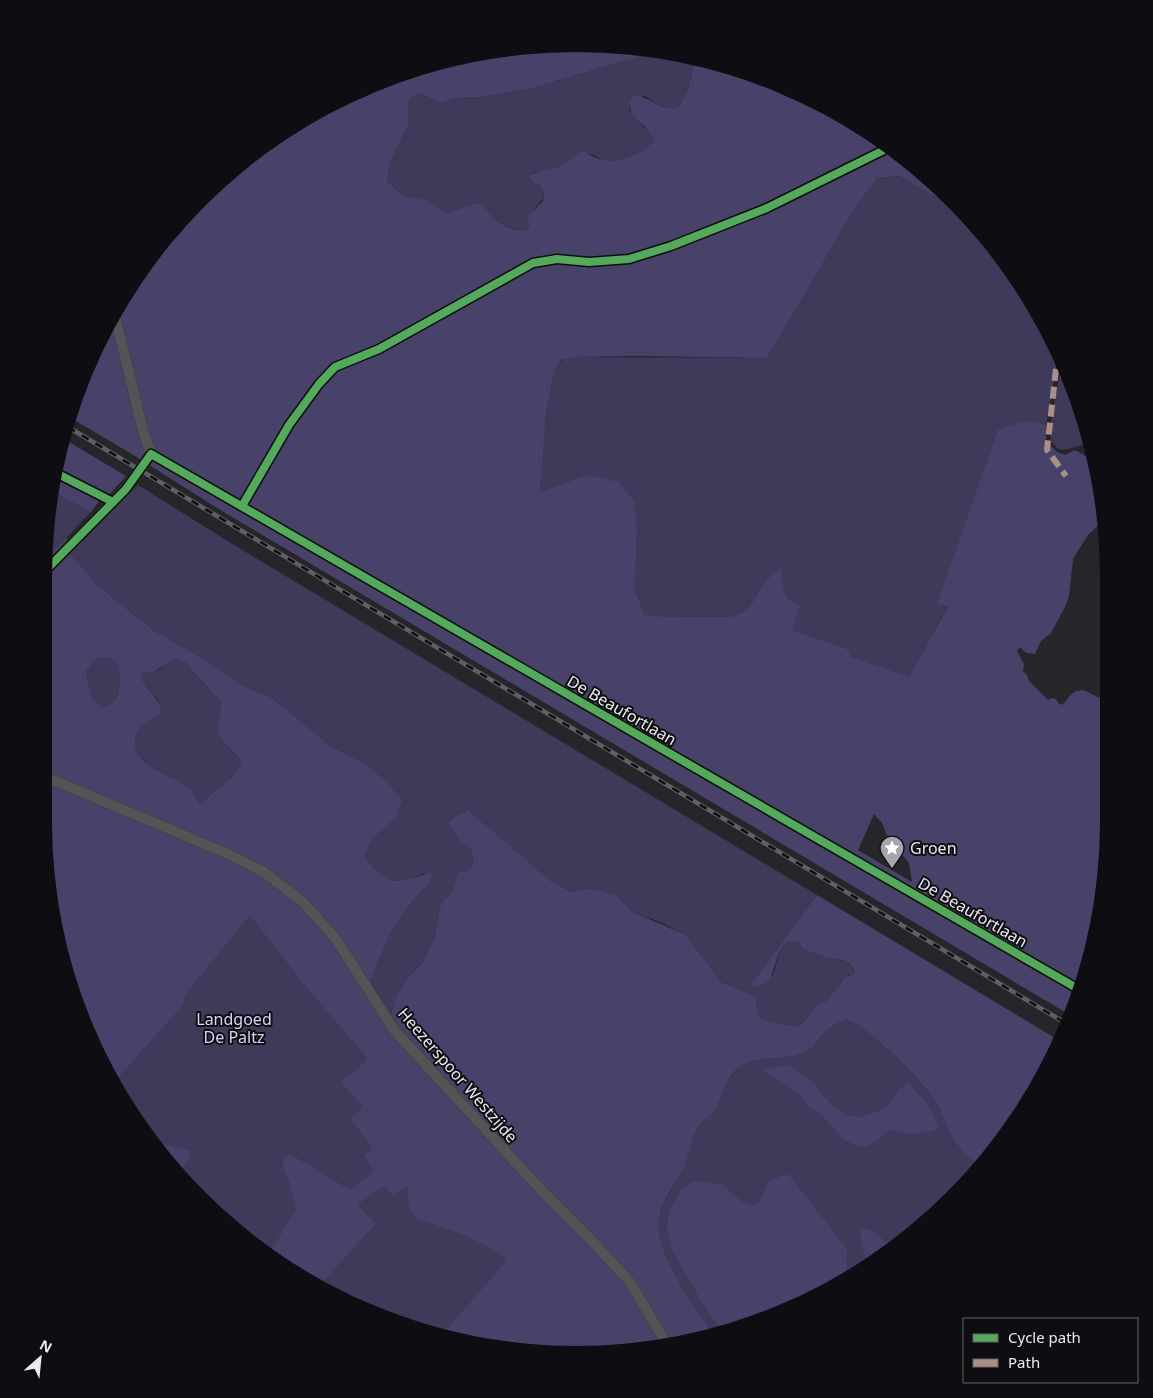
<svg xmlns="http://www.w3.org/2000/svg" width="1153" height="1398" font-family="'Noto Sans',sans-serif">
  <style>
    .green { fill: #3e3a5a }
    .forest { fill: #48426b; fill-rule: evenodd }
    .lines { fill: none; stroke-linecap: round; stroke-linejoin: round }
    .minor-casing { stroke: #434346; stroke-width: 12 }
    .minor { stroke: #545457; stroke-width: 10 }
    .rail-casing { stroke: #606062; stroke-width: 4.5 }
    .rail { stroke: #0e0d11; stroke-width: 2.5; stroke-dasharray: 8; stroke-linecap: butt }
    .quiet { stroke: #ac8f84; stroke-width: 6; stroke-dasharray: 12 6; stroke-linecap: butt }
    .cycleway-casing { stroke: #0e0d11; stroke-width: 11 }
    .cycleway { stroke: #51ab58; stroke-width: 8 }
    .labels { text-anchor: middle; stroke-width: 4; stroke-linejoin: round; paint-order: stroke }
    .street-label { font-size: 16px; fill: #ebeaf0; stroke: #0e0d11 }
    .poi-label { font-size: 16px; fill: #ebeaf0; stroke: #0e0d11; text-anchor: start }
    .park-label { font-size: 16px; fill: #d9d6f6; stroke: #0e0d11 }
  </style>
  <rect width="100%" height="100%" fill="#25252a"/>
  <g class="green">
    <path d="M 658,51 L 688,58 L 694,66 L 687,92 L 679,106 C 664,111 658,104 645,96 L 629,100 L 629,109 L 644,128 L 651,132 L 654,140 C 647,151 622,161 609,162 C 601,162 597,155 591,154 C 586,153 579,155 575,156 C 564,168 550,171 534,172 L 530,180 L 539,185 L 544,193 C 542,205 538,202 534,210 C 530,217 531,224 526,230 C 512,230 500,225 490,214 C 485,210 484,206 478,203 L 448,212 L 439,209 L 426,200 L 403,195 L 387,181 L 390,163 L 408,125 L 409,99 L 417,93 L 440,103 L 456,98 L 483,97 L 533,88 Z"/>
    <path d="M 900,176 L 912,184 L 960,210 L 999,252 L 1054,341 L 1059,353 L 1046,425 L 1027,422 L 998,429 L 938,603 L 948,605 L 909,678 L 851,657 L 850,650 L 792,630 L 793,604 C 781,592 783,584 782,568 C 777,571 771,574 768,578 C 757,593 752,610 732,617 L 645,616 L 635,590 L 637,529 L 540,494 C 542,468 546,378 560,362 C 564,358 568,358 574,357 L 767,358 L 854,210 L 877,178 Z"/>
    <path d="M 1062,361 L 1092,442 L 1064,450 L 1057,448 L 1051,441 L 1051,423 Z"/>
    <path d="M 54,475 L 98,502 L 91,512 L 45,560 L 45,541 Z"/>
    <path d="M 138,485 L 234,545 L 817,895 L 752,985 L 773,975 C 778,962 779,935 800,943 L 802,948 C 809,951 815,954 822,956 C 834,961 853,957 855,975 L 849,975 L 842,980 L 836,991 L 829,999 L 815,1007 L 805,1020 L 799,1025 L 791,1026 L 761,1019 L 758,1015 L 756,996 L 721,982 L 686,935 L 660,922 L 633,912 L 614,895 L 591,888 L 572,892 L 552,882 L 466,810 L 466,814 L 448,823 L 461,842 L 471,850 L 474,863 L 466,871 L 458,872 L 452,893 L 441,903 L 434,936 L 423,962 L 411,974 L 392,1021 L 369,983 L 392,930 L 415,898 L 430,883 L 424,873 C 414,880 403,880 391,881 L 373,868 L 365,856 L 371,840 L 382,829 L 356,759 L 332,747 L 271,697 L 243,686 L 195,654 L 153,630 L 97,585 L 67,552 L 86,535 L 88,536 L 117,505 Z"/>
    <path d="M 98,657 L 112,659 L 119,667 C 119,684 123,704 102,707 L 92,698 L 86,671 Z"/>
    <path d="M 176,658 L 186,663 L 198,677 L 221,702 C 222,719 217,728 226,744 C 231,752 238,753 241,763 L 232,777 L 200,804 C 197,800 195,794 191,791 C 176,775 128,767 136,737 C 140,725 146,721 158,717 L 158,700 L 144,684 L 141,678 L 143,673 L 159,670 L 168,662 Z"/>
    <path d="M 44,782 L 218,854 L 446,1093 L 541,1353 L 406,1326 L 281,1265 L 176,1173 L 115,1088 L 62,959 L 44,822 Z"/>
    <path d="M 847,1020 C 867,1026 922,1080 934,1099 C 942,1111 945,1125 952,1137 C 958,1149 970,1158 980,1168 L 901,1244 L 812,1299 L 713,1333 C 694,1306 654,1252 659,1218 C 662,1201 673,1189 680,1174 C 688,1159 688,1138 699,1125 C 703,1120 710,1117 713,1112 C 722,1097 725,1077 740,1067 C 759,1054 786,1062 806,1052 C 812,1050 815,1043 819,1039 C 827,1029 835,1023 847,1020 Z"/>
  </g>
  <g class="forest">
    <path d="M 542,45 L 646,48 L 658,51 L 533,88 L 483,97 L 456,98 L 440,103 L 418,93 L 409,99 L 408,125 L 390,163 L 387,181 L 403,195 L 426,200 L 439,209 L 448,212 L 478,203 C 484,206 485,209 490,214 C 500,225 512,231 526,230 L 529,226 L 528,216 L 543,201 L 544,193 L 539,185 L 530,180 L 530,176 C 538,169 551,171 561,166 C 569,163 574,156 582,151 C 590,154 599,161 608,161 C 621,162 647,151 654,140 C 648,123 629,122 629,100 L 635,96 C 654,97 659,113 679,106 L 687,92 L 694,66 L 688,58 L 748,72 L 843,115 L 928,176 L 960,210 L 912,184 L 900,176 L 877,178 L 854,210 L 767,358 L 638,356 L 574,357 L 561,360 L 557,366 L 552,381 L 546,415 L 540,493 L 587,475 L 618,482 L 634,500 L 637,529 L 635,590 L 645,616 L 732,617 C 755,609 756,592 769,577 C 772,573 778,570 782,568 C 783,586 782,599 800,607 L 792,630 L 850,650 L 851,657 L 909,677 L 948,606 L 937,604 L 998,429 L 1027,421 L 1046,425 L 1046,441 L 1057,452 L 1065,455 L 1075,450 L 1094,461 L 1104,520 L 1088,535 L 1073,559 L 1069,596 L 1065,607 L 1051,633 L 1041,641 L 1035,654 L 1026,653 L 1020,647 L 1017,651 L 1024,664 L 1023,671 L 1027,675 L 1029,681 L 1048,700 L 1052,698 L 1056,699 L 1058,703 L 1062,705 C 1067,701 1070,693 1077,691 C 1089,687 1093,701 1108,697 L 1108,856 L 1091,959 L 1070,1015 L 217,508 L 135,456 L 71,418 L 84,373 L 133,281 L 200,200 L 280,134 L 341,99 L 439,62 ZM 874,814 L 882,823 L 888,838 L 909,863 L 912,882 L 858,850 Z"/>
    <path d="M 64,439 L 126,476 L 107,497 L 98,502 L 91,512 L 52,490 L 54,472 Z"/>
    <path d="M 67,537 L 68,552 L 97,585 L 153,630 L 195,654 L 243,686 L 271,697 L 332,747 L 356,759 L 384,779 L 402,800 L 397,816 L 371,840 L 365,856 L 373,868 L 391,881 C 400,880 409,880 417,877 C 423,875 426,873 433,873 L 430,883 L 415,898 L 392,930 L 369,983 L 392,1020 L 392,1011 L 397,995 L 411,974 L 423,962 L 434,937 L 441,903 L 452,893 L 458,872 L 466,871 L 474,863 L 471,850 L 461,842 L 448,823 L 460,814 L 466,814 L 466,809 L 552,882 L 572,892 L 591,888 L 615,895 L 633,912 L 686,935 L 721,982 L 756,996 L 758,1015 L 761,1019 L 791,1026 L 799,1025 L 805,1020 L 815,1007 L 829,999 L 845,977 L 855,974 C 853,957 834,961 822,956 C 815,954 809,951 802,948 L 800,943 C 777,934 777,968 769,981 L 756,987 L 751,985 L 817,895 L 1060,1041 L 1054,1057 L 980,1168 C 970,1158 958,1149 952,1137 C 945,1125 942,1111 934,1099 C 922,1080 867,1026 847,1020 C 835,1023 827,1029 819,1039 C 815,1043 812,1050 806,1052 C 786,1062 759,1054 740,1067 C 723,1078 723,1100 711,1115 C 707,1119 702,1121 699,1125 C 691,1136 689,1157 682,1171 C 674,1186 662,1200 659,1218 C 654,1252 694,1306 713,1333 L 680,1344 L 541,1353 L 443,1333 L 506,1262 L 500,1253 L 466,1236 L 417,1218 C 406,1210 409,1198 408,1185 L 393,1196 L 385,1186 L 363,1200 L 358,1206 L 375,1224 L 321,1284 L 281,1265 L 267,1252 L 274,1246 L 296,1209 L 290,1184 L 283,1167 L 284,1158 L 290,1154 L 350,1190 L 374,1171 L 364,1156 L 373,1149 L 350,1118 L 363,1107 L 341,1082 L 368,1059 L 307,988 L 250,915 L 187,992 L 182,1006 L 113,1083 L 62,959 L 44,822 L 45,560 ZM 98,657 L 112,659 L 119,667 C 119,684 123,704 102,707 L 92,698 L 86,671 ZM 176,658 L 186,663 L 198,677 L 221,702 C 221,710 217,728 219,734 C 223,746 237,751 241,763 L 232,777 L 200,804 C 197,800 195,795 192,791 C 176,775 128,767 136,737 C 140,725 146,721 158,717 L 161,710 C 157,695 147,691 141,678 L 143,673 C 158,674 164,663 176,658 Z"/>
    <path d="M 789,1065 L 814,1084 L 822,1095 L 831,1104 L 848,1116 L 861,1117 L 884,1109 L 891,1103 L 899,1089 L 908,1083 L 927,1103 L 939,1129 L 929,1132 L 913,1134 L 893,1130 L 886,1132 L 875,1142 L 867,1146 L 857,1146 L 844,1140 L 822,1115 L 807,1106 L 800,1094 L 763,1069 Z"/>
    <path d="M 154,1142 L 189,1150 L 191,1156 L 178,1175 Z"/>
    <path d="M 788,1174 L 847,1249 L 846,1272 L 842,1274 L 841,1282 L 812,1299 L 721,1330 L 703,1304 L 673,1252 L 667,1228 L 668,1219 L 673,1204 L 681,1190 L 693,1182 L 702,1181 L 723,1185 L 743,1203 L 753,1206 L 761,1199 L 768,1181 Z"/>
    <path d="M 866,1228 C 878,1233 885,1244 897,1247 L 869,1264 L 867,1262 L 861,1244 L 861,1229 Z"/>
  </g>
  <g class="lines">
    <defs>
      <g id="minor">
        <path d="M 115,316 L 143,431 L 151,454"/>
        <path d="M 151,454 L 1080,990"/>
        <path d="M 45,571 L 126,489 L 151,454"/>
        <path d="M 44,776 L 228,854 L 264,872 L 303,902 L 336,939 L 394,1030 L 542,1191 L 591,1240 L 630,1282 L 667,1345"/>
      </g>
    </defs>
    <use href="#minor" class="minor-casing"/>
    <use href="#minor" class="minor"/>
    <defs>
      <path id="rail" d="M 68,427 L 1067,1024"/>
    </defs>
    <use href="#rail" class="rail-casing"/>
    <use href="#rail" class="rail"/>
    <path class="quiet" d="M 1058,351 L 1047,450 L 1066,476"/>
    <defs>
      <g id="cycleway">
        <path d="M 54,472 L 113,502"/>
        <path d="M 242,506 L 289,425 L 319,384 L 335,367 L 379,349 L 533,263 L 557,259 L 589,262 L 629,259 L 671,246 L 767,208 L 888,148"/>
        <path d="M 45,571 L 126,489 L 151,454 L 1080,990"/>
      </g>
    </defs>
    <use href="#cycleway" class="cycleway-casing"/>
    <use href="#cycleway" class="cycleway"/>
  </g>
  <defs>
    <symbol id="sight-pin" viewBox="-11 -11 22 30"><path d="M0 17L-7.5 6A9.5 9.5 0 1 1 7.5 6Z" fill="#a6a5ab" stroke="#0e0d11"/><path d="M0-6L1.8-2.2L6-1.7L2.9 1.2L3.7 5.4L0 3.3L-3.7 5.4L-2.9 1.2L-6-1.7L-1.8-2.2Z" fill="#fff"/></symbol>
  </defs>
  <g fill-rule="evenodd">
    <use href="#sight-pin" x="878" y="834" width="28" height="38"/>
  </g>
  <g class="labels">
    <g class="street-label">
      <text transform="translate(622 710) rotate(30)" y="6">De Beaufortlaan</text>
      <text transform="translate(973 912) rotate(30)" y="6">De Beaufortlaan</text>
      <text transform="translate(458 1075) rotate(49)" y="6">Heezerspoor Westzijde</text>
    </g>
    <g class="poi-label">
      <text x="910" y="854">Groen</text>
    </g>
    <g class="park-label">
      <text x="234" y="1025">Landgoed<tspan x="234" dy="18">De Paltz</tspan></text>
    </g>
  </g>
  <path d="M0 0H1153V1398H0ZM576 52H576A524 524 0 0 1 1100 576V822A524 524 0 0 1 576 1346H576A524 524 0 0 1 52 822V576A524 524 0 0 1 576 52Z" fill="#0e0d11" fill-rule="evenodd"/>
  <rect x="963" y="1318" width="175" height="65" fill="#0e0d11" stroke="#66656a"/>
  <rect x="973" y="1334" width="25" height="8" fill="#51ab58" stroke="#66656a"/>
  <text x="1008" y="1343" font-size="15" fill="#ebeaf0">Cycle path</text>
  <rect x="973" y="1359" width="25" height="8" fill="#ac8f84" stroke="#66656a"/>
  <text x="1008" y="1368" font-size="15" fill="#ebeaf0">Path</text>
  <g transform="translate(40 1358) rotate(27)" stroke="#0e0d11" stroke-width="4" paint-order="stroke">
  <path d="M0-4L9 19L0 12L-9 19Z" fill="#ebeaf0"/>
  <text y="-8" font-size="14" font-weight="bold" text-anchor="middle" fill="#ebeaf0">N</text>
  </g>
</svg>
